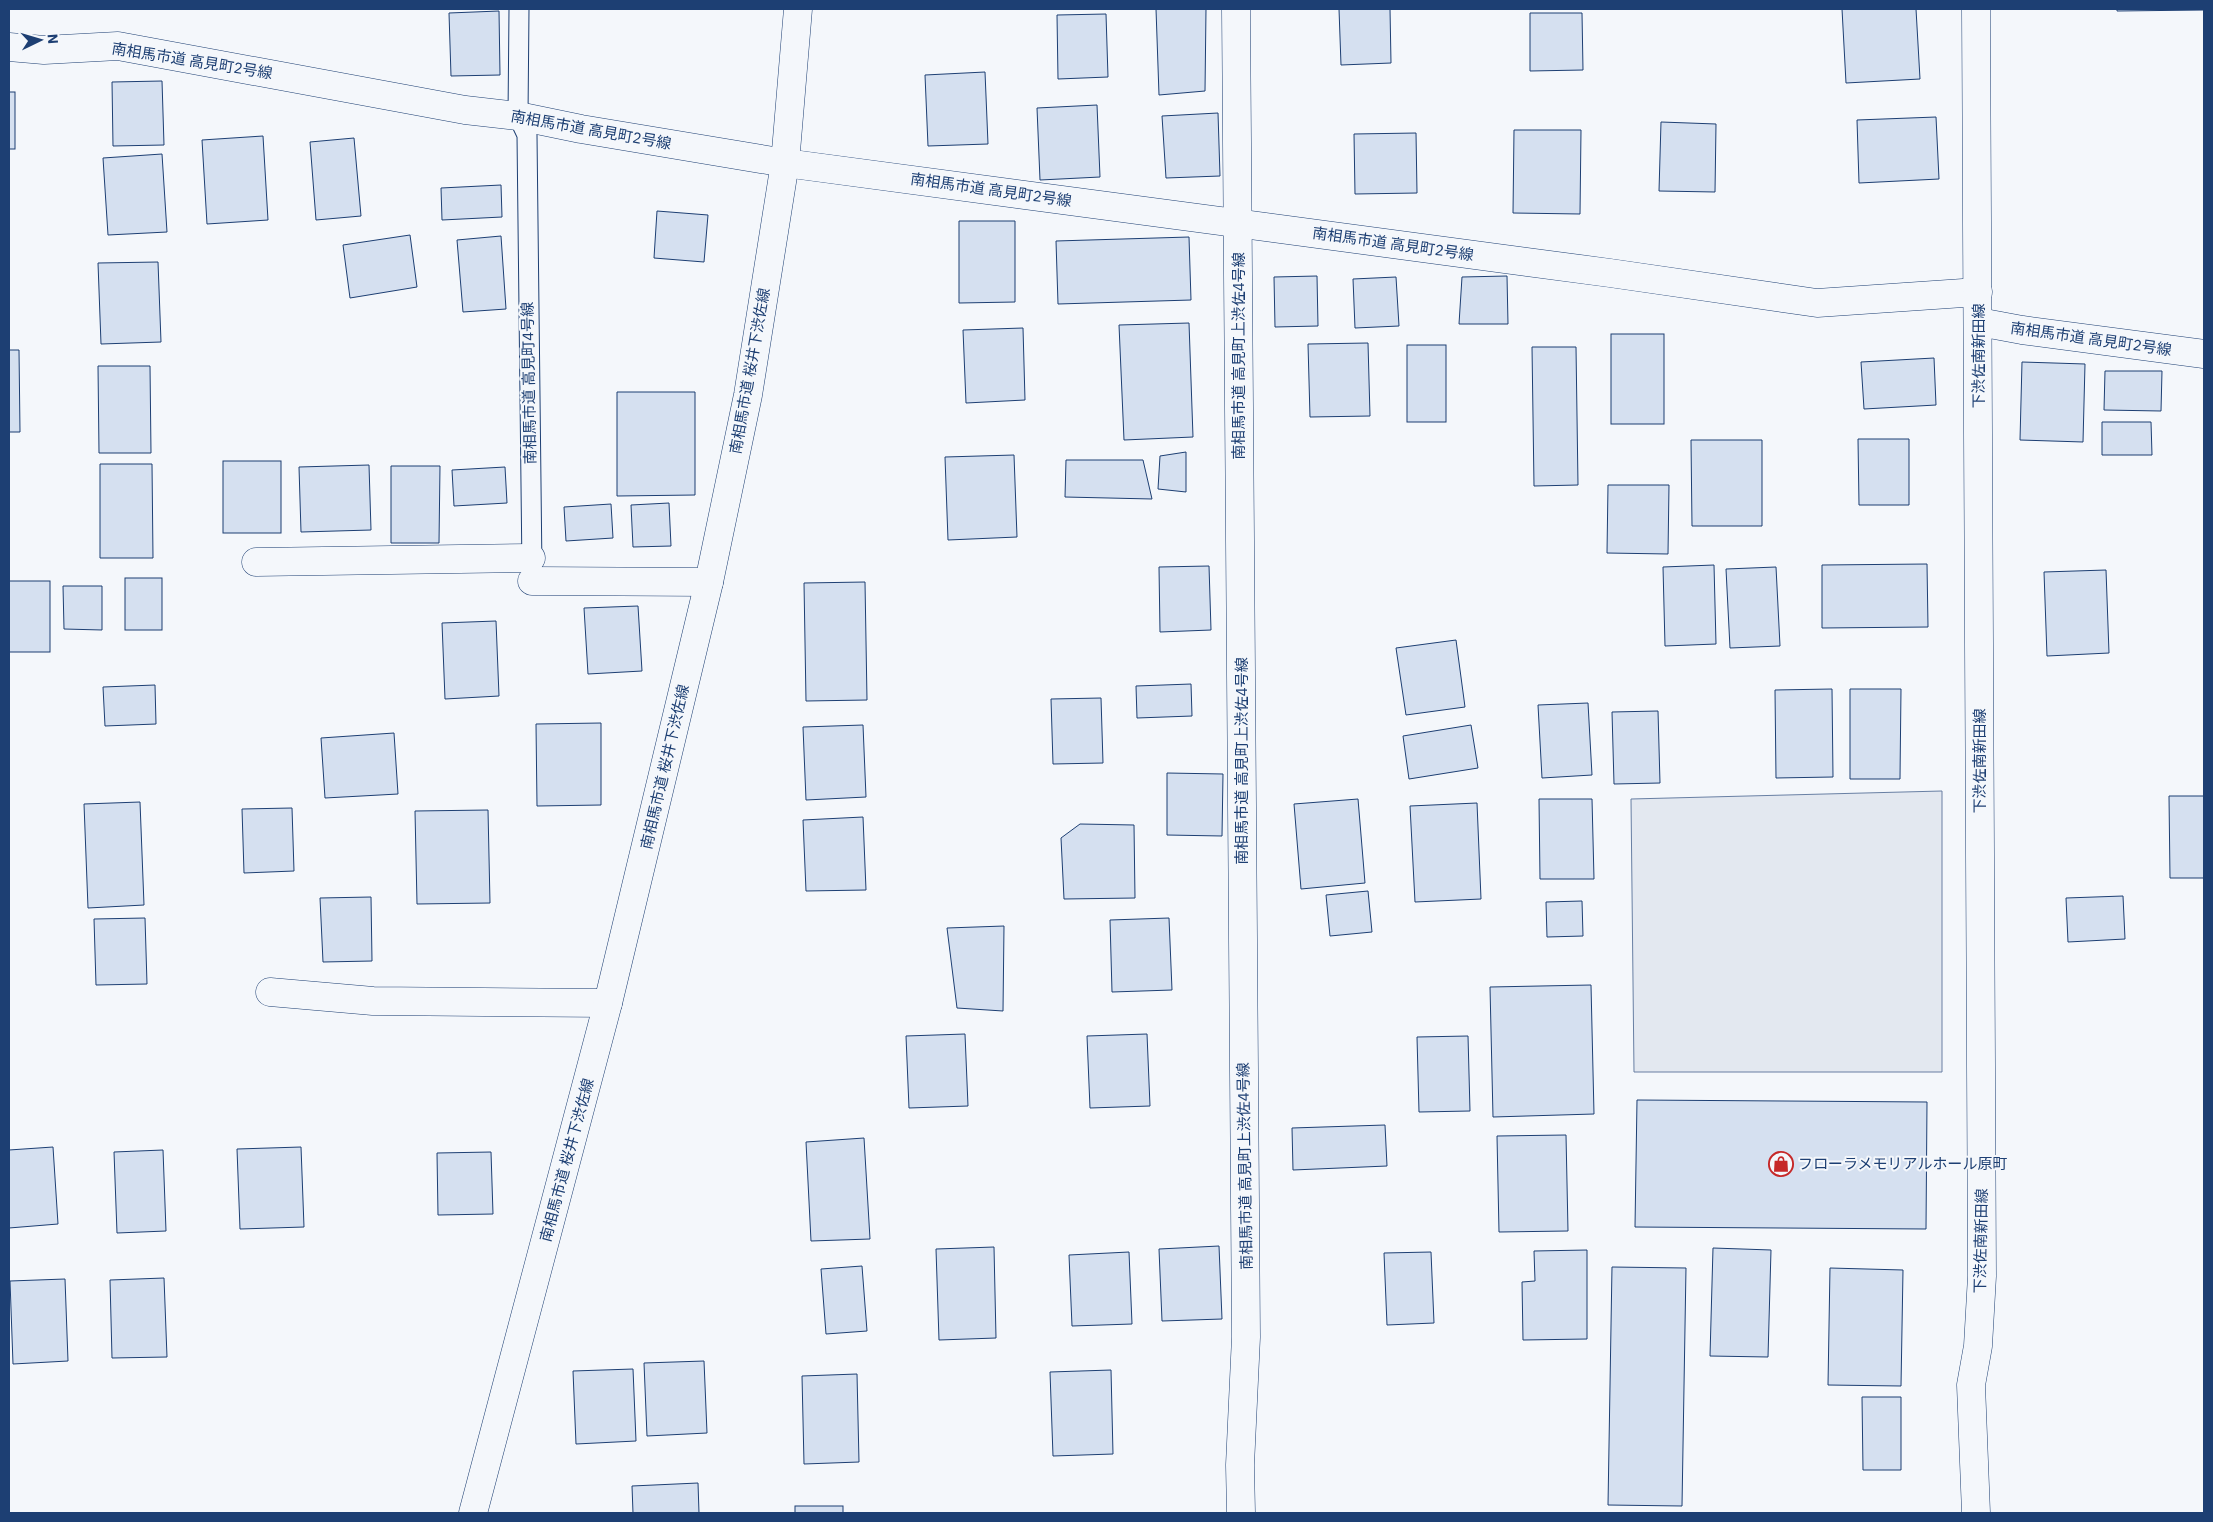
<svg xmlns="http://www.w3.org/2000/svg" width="2213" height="1522" font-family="'IBM Plex Sans','Noto Sans JP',sans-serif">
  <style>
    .parking { fill: #e3e8f0; stroke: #687fa3 }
    .building { fill: #d5e0f0; stroke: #1d3f73 }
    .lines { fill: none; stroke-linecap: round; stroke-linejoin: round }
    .lane-casing { stroke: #1d3f73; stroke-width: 21 }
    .street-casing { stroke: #1d3f73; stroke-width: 29 }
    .secondary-casing { stroke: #1d3f73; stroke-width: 29 }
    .lane { stroke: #f4f7fb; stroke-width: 19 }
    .street { stroke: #f4f7fb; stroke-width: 28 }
    .secondary { stroke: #f4f7fb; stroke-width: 28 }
    .labels { text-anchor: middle; stroke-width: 4; stroke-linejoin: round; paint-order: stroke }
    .street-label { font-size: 15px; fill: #1d3f73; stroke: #f4f7fb }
    .poi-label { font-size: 15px; fill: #1d3f73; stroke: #f4f7fb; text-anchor: start }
  </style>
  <rect width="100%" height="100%" fill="#f4f7fb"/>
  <path class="parking" d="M 1942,791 L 1942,1072 L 1634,1072 L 1631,799 Z"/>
  <g class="building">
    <path d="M 1156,9 L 1206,9 L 1205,91 L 1159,95 Z"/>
    <path d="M 1339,9 L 1390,9 L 1391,63 L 1341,65 Z"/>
    <path d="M 1842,9 L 1916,9 L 1920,79 L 1846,83 Z"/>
    <path d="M 2117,9 L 2204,9 L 2204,10 L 2117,11 Z"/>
    <path d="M 499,11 L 500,75 L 451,76 L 449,13 Z"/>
    <path d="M 1530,13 L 1582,13 L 1583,70 L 1530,71 Z"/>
    <path d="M 1106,14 L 1108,77 L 1058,79 L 1057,15 Z"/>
    <path d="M 985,72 L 988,144 L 928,146 L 925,75 Z"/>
    <path d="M 162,81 L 164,145 L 113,146 L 112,82 Z"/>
    <rect x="9" y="92" width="6" height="57"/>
    <path d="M 1097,105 L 1100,177 L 1040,180 L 1037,108 Z"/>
    <path d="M 1218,113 L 1220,176 L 1166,178 L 1162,116 Z"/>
    <path d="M 1936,117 L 1939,179 L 1859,183 L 1857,120 Z"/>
    <path d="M 1661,122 L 1716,124 L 1715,192 L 1659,191 Z"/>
    <path d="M 1514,130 L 1581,130 L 1580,214 L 1513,213 Z"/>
    <path d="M 1416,133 L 1417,193 L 1355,194 L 1354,134 Z"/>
    <path d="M 263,136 L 268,220 L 207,224 L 202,140 Z"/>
    <path d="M 354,138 L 361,216 L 316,220 L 310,142 Z"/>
    <path d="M 162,154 L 167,232 L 108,235 L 103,158 Z"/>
    <path d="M 501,185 L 502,217 L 442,220 L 441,188 Z"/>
    <path d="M 657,211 L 708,215 L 704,262 L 654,258 Z"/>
    <path d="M 959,221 L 1015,221 L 1015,302 L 959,303 Z"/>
    <path d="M 410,235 L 417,287 L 350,298 L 343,245 Z"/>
    <path d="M 501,236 L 506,309 L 463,312 L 457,240 Z"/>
    <path d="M 1189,237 L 1191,300 L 1058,304 L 1056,241 Z"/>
    <path d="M 158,262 L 161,342 L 101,344 L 98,263 Z"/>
    <path d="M 1317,276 L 1318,326 L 1275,327 L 1274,277 Z"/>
    <path d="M 1507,276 L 1508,324 L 1459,324 L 1462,277 Z"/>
    <path d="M 1396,277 L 1399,326 L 1355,328 L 1353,279 Z"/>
    <path d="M 1189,323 L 1193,437 L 1124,440 L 1119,325 Z"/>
    <path d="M 1023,328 L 1025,400 L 966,403 L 963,330 Z"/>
    <rect x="1611" y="334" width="53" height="90"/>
    <path d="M 1368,343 L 1370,416 L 1310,417 L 1308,344 Z"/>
    <rect x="1407" y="345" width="39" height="77"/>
    <path d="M 1532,347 L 1576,347 L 1578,485 L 1534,486 Z"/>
    <path d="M 9,350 L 19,350 L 20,432 L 9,432 Z"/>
    <path d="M 1934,358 L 1936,405 L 1864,409 L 1861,362 Z"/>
    <path d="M 2022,362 L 2085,364 L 2083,442 L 2020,440 Z"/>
    <path d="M 98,366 L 150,366 L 151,453 L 99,453 Z"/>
    <path d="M 2105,371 L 2162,371 L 2161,411 L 2104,410 Z"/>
    <path d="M 617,392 L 695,392 L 695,495 L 617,496 Z"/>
    <path d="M 2102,422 L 2151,422 L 2152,455 L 2102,455 Z"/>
    <path d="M 1858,439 L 1909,439 L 1909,505 L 1859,505 Z"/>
    <path d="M 1691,440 L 1762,440 L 1762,526 L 1692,526 Z"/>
    <path d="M 1186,452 L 1186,492 L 1158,489 L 1160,456 Z"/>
    <path d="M 1014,455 L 1017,537 L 948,540 L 945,457 Z"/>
    <path d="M 1066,460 L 1143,460 L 1152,499 L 1065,497 Z"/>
    <rect x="223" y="461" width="58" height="72"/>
    <path d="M 100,464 L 152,464 L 153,558 L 100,558 Z"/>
    <path d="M 369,465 L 371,530 L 301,532 L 299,467 Z"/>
    <path d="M 391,466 L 440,466 L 439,543 L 391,543 Z"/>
    <path d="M 505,467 L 507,503 L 454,506 L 452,470 Z"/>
    <path d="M 1608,485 L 1669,485 L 1668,554 L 1607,553 Z"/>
    <path d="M 669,503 L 671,546 L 633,547 L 631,505 Z"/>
    <path d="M 611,504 L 613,538 L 566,541 L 564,507 Z"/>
    <path d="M 1927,564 L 1928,627 L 1822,628 L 1822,565 Z"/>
    <path d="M 1714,565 L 1716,644 L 1665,646 L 1663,567 Z"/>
    <path d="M 1209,566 L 1211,630 L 1160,632 L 1159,567 Z"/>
    <path d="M 1776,567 L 1780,646 L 1730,648 L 1726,569 Z"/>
    <path d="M 2106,570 L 2109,653 L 2047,656 L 2044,572 Z"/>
    <rect x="125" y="578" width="37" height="52"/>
    <rect x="9" y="581" width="41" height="71"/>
    <path d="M 865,582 L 867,700 L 806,701 L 804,583 Z"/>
    <path d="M 63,586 L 102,586 L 102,630 L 64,629 Z"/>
    <path d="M 638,606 L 642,671 L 588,674 L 584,608 Z"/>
    <path d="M 496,621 L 499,696 L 445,699 L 442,623 Z"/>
    <path d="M 1456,640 L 1465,707 L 1406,715 L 1396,648 Z"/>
    <path d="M 1191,684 L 1192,716 L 1137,718 L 1136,686 Z"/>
    <path d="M 155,685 L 156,724 L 105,726 L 103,687 Z"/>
    <path d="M 1832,689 L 1833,777 L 1776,778 L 1775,690 Z"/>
    <path d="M 1850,689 L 1901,689 L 1900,779 L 1850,779 Z"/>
    <path d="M 1101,698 L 1103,763 L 1053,764 L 1051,699 Z"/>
    <path d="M 1588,703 L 1592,775 L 1542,778 L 1538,705 Z"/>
    <path d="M 1658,711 L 1660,783 L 1614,784 L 1612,712 Z"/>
    <path d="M 601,723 L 601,805 L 537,806 L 536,724 Z"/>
    <path d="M 863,725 L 866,797 L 806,800 L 803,727 Z"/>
    <path d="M 1471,725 L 1478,768 L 1409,779 L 1403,736 Z"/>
    <path d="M 394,733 L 398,794 L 325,798 L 321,738 Z"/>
    <path d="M 1167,773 L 1223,774 L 1222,836 L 1167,835 Z"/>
    <path d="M 2169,796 L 2204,796 L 2204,878 L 2170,878 Z"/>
    <path d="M 1358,799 L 1365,883 L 1301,889 L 1294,804 Z"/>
    <path d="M 1539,799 L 1592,799 L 1594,879 L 1540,879 Z"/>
    <path d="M 140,802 L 144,905 L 88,908 L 84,804 Z"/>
    <path d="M 1477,803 L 1481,899 L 1415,902 L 1410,806 Z"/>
    <path d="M 292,808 L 294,871 L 244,873 L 242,809 Z"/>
    <path d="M 488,810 L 490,903 L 417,904 L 415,811 Z"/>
    <path d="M 863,817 L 866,890 L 806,891 L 803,820 Z"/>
    <path d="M 1080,824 L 1134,825 L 1135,898 L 1064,899 L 1061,838 Z"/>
    <path d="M 1368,891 L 1372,932 L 1330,936 L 1326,895 Z"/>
    <path d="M 2123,896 L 2125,939 L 2068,942 L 2066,898 Z"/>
    <path d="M 371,897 L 372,961 L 323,962 L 320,898 Z"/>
    <path d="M 1582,901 L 1583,936 L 1547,937 L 1546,902 Z"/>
    <path d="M 145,918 L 147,984 L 96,985 L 94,919 Z"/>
    <path d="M 1169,918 L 1172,990 L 1112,992 L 1110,920 Z"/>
    <path d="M 1004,926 L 1003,1011 L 957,1008 L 947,928 Z"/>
    <path d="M 1591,985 L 1594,1114 L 1493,1117 L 1490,987 Z"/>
    <path d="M 965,1034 L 968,1106 L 909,1108 L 906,1036 Z"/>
    <path d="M 1147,1034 L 1150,1106 L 1090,1108 L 1087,1036 Z"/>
    <path d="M 1468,1036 L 1470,1111 L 1419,1112 L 1417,1037 Z"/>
    <path d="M 1637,1100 L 1927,1102 L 1926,1229 L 1635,1227 Z"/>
    <path d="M 1385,1125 L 1387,1166 L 1293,1170 L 1292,1128 Z"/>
    <path d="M 1566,1135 L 1568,1231 L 1499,1232 L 1497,1136 Z"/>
    <path d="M 864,1138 L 870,1239 L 811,1241 L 806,1142 Z"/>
    <path d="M 53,1147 L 58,1224 L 9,1228 L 9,1150 Z"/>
    <path d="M 301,1147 L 304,1227 L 240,1229 L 237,1149 Z"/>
    <path d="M 163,1150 L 166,1231 L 117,1233 L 114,1152 Z"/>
    <path d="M 491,1152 L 493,1214 L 438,1215 L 437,1153 Z"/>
    <path d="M 1219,1246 L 1222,1319 L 1162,1321 L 1159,1249 Z"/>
    <path d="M 994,1247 L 996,1338 L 939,1340 L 936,1249 Z"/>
    <path d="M 1713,1248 L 1771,1250 L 1768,1357 L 1710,1356 Z"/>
    <path d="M 1587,1250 L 1587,1339 L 1523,1340 L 1522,1282 L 1535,1281 L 1534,1251 Z"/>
    <path d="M 1129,1252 L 1132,1324 L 1072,1326 L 1069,1255 Z"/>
    <path d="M 1431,1252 L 1434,1323 L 1387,1325 L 1384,1253 Z"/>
    <path d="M 862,1266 L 867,1331 L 826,1334 L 821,1269 Z"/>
    <path d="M 1612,1267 L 1686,1268 L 1682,1506 L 1608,1505 Z"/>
    <path d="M 1830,1268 L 1903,1270 L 1901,1386 L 1828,1385 Z"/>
    <path d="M 164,1278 L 167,1357 L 112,1358 L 110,1280 Z"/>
    <path d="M 65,1279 L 68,1361 L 13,1364 L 10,1281 Z"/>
    <path d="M 704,1361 L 707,1433 L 647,1436 L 644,1363 Z"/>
    <path d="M 633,1369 L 636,1441 L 576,1444 L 573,1371 Z"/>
    <path d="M 1111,1370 L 1113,1454 L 1053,1456 L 1050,1372 Z"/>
    <path d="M 857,1374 L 859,1462 L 804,1464 L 802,1376 Z"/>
    <path d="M 1862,1397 L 1901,1397 L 1901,1470 L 1863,1470 Z"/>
    <path d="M 698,1483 L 699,1513 L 633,1513 L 632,1486 Z"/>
    <rect x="795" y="1506" width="48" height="7"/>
  </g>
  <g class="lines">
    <defs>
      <path id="lane" d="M 519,9 L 518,116 L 527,135 L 532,571"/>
      <g id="street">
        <path d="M 1236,9 L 1246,1337 L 1240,1465 L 1241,1513"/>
        <path d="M 9,47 L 44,50 L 118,46 L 465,110 L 518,116 L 581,129 L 785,163 L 1610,273 L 1817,303 L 1978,292"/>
        <path d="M 1979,322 L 2022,330 L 2204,354"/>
        <path d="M 256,562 L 531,558"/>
        <path d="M 532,581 L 709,582"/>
        <path d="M 270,992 L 373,1001 L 608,1003"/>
      </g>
      <g id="secondary">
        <path d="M 1976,9 L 1982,1276 L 1978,1346 L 1971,1385 L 1976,1513"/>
        <path d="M 473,1513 L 608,1003 L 709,582 L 748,395 L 785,163 L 798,9"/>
      </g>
    </defs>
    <use href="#lane" class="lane-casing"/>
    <use href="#street" class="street-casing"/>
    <use href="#secondary" class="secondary-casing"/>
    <use href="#lane" class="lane"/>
    <use href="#street" class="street"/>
    <use href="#secondary" class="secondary"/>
  </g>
  <defs>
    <symbol id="shop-ring" viewBox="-11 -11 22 22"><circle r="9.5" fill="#f4f7fb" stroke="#c62828" stroke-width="1.5"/><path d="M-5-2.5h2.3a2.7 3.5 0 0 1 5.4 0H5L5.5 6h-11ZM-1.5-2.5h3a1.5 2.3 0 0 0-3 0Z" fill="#c62828"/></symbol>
  </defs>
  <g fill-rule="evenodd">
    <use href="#shop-ring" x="1767" y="1150" width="28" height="28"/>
  </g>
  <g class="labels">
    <g class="street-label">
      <text transform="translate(192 61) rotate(9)" y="5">南相馬市道 高見町2号線</text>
      <text transform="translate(591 130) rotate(10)" y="5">南相馬市道 高見町2号線</text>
      <text transform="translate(991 190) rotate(8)" y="5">南相馬市道 高見町2号線</text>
      <text transform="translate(1393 244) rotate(8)" y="5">南相馬市道 高見町2号線</text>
      <text transform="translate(2091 339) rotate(8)" y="5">南相馬市道 高見町2号線</text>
      <text transform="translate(1239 356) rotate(-90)" y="5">南相馬市道 高見町上渋佐4号線</text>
      <text transform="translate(1979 356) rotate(-90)" y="5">下渋佐南新田線</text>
      <text transform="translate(750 371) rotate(-80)" y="5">南相馬市道 桜井下渋佐線</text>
      <text transform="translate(529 383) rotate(-91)" y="5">南相馬市道 高見町4号線</text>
      <text transform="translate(1242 761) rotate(-90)" y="5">南相馬市道 高見町上渋佐4号線</text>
      <text transform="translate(1980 761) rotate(-90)" y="5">下渋佐南新田線</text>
      <text transform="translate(665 767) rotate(-77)" y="5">南相馬市道 桜井下渋佐線</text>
      <text transform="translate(567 1160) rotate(-75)" y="5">南相馬市道 桜井下渋佐線</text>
      <text transform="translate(1245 1166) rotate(-91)" y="5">南相馬市道 高見町上渋佐4号線</text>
      <text transform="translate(1981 1241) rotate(-89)" y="5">下渋佐南新田線</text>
    </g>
    <g class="poi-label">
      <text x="1798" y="1169">フローラメモリアルホール原町</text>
    </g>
  </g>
  <rect width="2213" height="1522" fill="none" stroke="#1d3f73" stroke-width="20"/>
  <g transform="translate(40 40) rotate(85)" stroke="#f4f7fb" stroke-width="4" paint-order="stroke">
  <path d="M0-4L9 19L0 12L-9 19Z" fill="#1d3f73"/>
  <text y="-8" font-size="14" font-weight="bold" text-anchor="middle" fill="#1d3f73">N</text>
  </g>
</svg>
